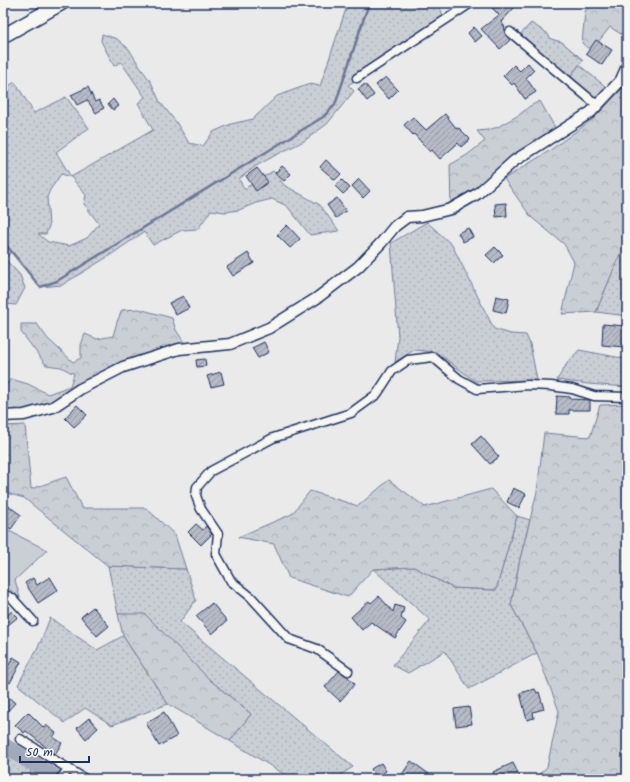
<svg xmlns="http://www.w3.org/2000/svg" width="630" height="782" font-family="Kalam,sans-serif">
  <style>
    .grass { fill: url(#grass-dots); stroke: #727e9a; fill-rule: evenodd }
    .forest { fill: url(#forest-crowns); stroke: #727e9a }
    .garden { fill: #caced5; stroke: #727e9a }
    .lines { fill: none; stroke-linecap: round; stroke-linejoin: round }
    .stream { stroke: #6c7995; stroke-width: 2.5 }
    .river { stroke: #a2aaba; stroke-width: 16 }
    .building { fill: url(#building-hatch); stroke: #1b2f5e }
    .minor-casing { stroke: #1b2f5e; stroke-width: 11 }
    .tertiary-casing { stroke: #1b2f5e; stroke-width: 13 }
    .trunk-casing { stroke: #1b2f5e; stroke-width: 16 }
    .minor { stroke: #f6f6f2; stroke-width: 8 }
    .tertiary { stroke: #f6f6f2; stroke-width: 10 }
    .trunk { stroke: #f6f6f2; stroke-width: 13 }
  </style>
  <defs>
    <pattern id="grass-dots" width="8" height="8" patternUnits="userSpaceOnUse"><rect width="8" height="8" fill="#caced5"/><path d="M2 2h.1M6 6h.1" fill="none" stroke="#adb1b9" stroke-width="1.8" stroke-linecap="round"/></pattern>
    <pattern id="forest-crowns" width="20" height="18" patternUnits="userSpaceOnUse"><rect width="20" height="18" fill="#caced5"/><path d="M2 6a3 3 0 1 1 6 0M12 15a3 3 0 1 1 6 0" fill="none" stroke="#adb1b9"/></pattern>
    <pattern id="building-hatch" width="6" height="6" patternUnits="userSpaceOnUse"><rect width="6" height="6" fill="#b6bbc6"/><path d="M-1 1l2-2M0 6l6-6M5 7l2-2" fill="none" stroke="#9398a4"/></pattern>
  </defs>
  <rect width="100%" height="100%" fill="#e9eae9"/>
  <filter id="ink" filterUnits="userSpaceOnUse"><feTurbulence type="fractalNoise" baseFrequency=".025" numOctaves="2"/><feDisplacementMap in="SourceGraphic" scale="8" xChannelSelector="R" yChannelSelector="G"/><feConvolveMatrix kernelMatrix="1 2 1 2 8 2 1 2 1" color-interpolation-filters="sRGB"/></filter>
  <g filter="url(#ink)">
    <g class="grass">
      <path d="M 348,3 L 438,3 L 445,20 L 348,85 L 354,91 L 327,124 L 304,141 L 276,155 L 256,166 L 239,179 L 244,189 L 273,171 L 284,185 L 320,205 L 339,231 L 310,235 L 287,206 L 272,199 L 256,203 L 239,210 L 224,212 L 211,210 L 198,229 L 182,230 L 153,245 L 144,232 L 109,256 L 62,285 L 40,287 L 11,252 L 5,259 L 20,275 L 25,288 L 16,305 L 6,304 L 3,296 L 3,89 L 15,82 L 34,113 L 66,97 L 89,128 L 56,152 L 71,177 L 153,130 L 138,103 L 145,97 L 121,62 L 114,66 L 101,41 L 102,34 L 117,39 L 129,49 L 140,67 L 151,82 L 160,102 L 176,122 L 189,143 L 203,146 L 213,132 L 231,124 L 253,119 L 277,96 L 310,84 L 320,86 ZM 61,174 L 71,177 L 86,195 L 84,204 L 99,224 L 87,238 L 69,246 L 48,242 L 38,234 L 46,234 L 49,226 L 47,197 L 50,190 Z"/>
      <path d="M 531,23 L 547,33 L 551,39 L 562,42 L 583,60 L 568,80 L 517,38 Z"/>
      <path d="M 427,222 L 452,245 L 494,329 L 511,334 L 526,335 L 530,344 L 537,380 L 475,381 L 436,352 L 414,350 L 395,362 L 398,337 L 391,243 Z"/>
      <path d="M 620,254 L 627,254 L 627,316 L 596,312 Z"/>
      <path d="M 579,350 L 627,359 L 627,387 L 588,384 L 557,380 L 568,362 Z"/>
      <path d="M 517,516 L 530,520 L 520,559 L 511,605 L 537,653 L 469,689 L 445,651 L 408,673 L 393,665 L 430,620 L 373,569 L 414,567 L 453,588 L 496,590 Z"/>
      <path d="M 108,566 L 186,569 L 196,600 L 180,622 L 353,767 L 334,779 L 292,779 L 230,741 L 251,714 L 210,680 L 145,615 L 118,614 Z"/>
      <path d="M 50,618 L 97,650 L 123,636 L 168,704 L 112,725 L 85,708 L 65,723 L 18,685 L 41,641 Z"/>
      <path d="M 3,745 L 30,762 L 31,779 L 3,779 Z"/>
    </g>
    <g class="forest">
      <path d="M 594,3 L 627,3 L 627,38 L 610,27 L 591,51 L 582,43 L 585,11 Z"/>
      <path d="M 579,65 L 611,91 L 597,105 L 568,80 Z"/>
      <path d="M 627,83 L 627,254 L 620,254 L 596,312 L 562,314 L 574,262 L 564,244 L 531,217 L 504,179 L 549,151 L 593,119 L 602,110 L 626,85 Z"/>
      <path d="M 540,101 L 558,133 L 451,209 L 450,165 L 467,155 L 485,141 L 477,131 L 488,130 L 498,127 L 501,125 L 519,115 L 530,106 Z"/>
      <path d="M 139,309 L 172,318 L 176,330 L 188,348 L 123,367 L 53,407 L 3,416 L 3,389 L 11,379 L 28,384 L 48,394 L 70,386 L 74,374 L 61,367 L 46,365 L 21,332 L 21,324 L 37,324 L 48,339 L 73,362 L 81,358 L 81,345 L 85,334 L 97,339 L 113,336 L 117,322 L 122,310 Z"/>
      <path d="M 627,404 L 627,779 L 534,779 L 547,767 L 559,711 L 537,653 L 511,605 L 520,559 L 537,492 L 544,433 L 590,437 L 600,405 Z"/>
      <path d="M 25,425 L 31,489 L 66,477 L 82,508 L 146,508 L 175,535 L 186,569 L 108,566 L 24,498 L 3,492 L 3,426 Z"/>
      <path d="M 389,480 L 425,507 L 491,489 L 517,516 L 496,590 L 453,588 L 414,567 L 373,569 L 348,597 L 289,578 L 274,544 L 238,537 L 292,514 L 310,491 L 358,506 Z"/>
      <path d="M 118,614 L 145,614 L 210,680 L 251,714 L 230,741 L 168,704 L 123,636 Z"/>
    </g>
    <path class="garden" d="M 3,528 L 47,550 L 15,580 L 20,598 L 3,584 Z"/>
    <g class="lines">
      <path class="stream" d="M 3,241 L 40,287 L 57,281 L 323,117 L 335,105 L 369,3"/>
      <path class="river" d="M 3,745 L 58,779"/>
    </g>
    <g class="building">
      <path d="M 496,3 L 508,3 L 514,8 L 501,22 L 505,27 L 504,28 L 505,29 L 505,34 L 510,40 L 500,49 L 481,29 L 499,15 L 492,8 Z"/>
      <path d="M 474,27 L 482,36 L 475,42 L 468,33 Z"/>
      <path d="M 596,40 L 612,50 L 602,65 L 586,54 Z"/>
      <path d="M 528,63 L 534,70 L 526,78 L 536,92 L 525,99 L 514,83 L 512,85 L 503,76 L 514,65 L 520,71 Z"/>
      <path d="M 386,77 L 398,90 L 389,99 L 376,85 Z"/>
      <path d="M 365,84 L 374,95 L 367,101 L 358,89 Z"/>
      <path d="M 88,87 L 95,102 L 99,100 L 104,108 L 96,113 L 87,100 L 77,105 L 71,95 Z"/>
      <path d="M 113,99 L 118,106 L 113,110 L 108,104 Z"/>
      <path d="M 445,114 L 457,129 L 459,128 L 470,139 L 461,147 L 458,143 L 440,159 L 432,150 L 430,152 L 414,134 L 413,135 L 404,125 L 413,117 L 426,130 Z"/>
      <path d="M 326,160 L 341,174 L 335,180 L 320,167 Z"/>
      <path d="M 282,166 L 291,174 L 284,181 L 275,173 Z"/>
      <path d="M 257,168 L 268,182 L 256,191 L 246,176 Z"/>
      <path d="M 359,179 L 370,191 L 363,198 L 352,186 Z"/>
      <path d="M 342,180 L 350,188 L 343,194 L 335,186 Z"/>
      <path d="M 337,198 L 346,211 L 336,218 L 327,205 Z"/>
      <path d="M 506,203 L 507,216 L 496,217 L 495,204 Z"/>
      <path d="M 287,225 L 300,239 L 290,248 L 277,235 Z"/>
      <path d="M 468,228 L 473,237 L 463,242 L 458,233 Z"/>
      <path d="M 495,247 L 503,255 L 494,263 L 486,255 Z"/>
      <path d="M 248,253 L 254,263 L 233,276 L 227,267 Z"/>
      <path d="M 183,296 L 189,308 L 176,315 L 169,303 Z"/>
      <path d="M 496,296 L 509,299 L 506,313 L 493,310 Z"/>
      <path d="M 603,324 L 625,326 L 624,347 L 602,345 Z"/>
      <path d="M 264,342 L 269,352 L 258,358 L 252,348 Z"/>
      <path d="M 205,359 L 206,366 L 197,367 L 196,360 Z"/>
      <path d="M 221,372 L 224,384 L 211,387 L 207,376 Z"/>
      <path d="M 557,396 L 570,397 L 570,399 L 590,400 L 590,410 L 569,410 L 569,414 L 556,414 Z"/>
      <path d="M 77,405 L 87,415 L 74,427 L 65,418 Z"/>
      <path d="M 481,436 L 499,457 L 490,464 L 472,444 Z"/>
      <path d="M 513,488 L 526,494 L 519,508 L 507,502 Z"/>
      <path d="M 3,502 L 21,515 L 11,529 L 3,524 Z"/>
      <path d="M 196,524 L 203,530 L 206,526 L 212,534 L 201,545 L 188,532 Z"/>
      <path d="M 50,577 L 58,590 L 38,603 L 25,583 L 33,578 L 37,585 Z"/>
      <path d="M 379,596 L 393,612 L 395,605 L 404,608 L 401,618 L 406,622 L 395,638 L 371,622 L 362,630 L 351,617 L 369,601 L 371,603 Z"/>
      <path d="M 212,603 L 227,621 L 212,634 L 196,616 Z"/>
      <path d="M 93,607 L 109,626 L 97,636 L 81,617 Z"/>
      <path d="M 12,611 L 18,617 L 3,629 L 3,618 Z"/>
      <path d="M 13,657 L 21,662 L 10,683 L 3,679 L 3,661 L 9,665 Z"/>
      <path d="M 339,671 L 347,676 L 355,684 L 340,701 L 325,687 Z"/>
      <path d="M 535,689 L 537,693 L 539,692 L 544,709 L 533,712 L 534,718 L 527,720 L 520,693 Z"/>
      <path d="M 3,692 L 15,703 L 3,716 Z"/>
      <path d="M 469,707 L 472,724 L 456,726 L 454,709 Z"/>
      <path d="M 28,712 L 44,728 L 46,725 L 56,733 L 53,737 L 62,743 L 55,754 L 48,750 L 48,749 L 26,731 L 24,733 L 15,725 Z"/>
      <path d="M 164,712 L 177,736 L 159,746 L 146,723 Z"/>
      <path d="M 89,718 L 98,728 L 86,739 L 77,728 Z"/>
      <path d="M 411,761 L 429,774 L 425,779 L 405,779 L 401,776 Z"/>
      <path d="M 381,763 L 386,771 L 376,777 L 371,769 Z"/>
      <path d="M 513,763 L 521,779 L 496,779 L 493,772 Z"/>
    </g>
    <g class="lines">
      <defs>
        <g id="minor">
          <path d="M 510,32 L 597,105"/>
          <path d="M 357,78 L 471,3"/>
          <path d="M 3,594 L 12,598 L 33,621"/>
          <path d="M 348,671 L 317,649 L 289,639 L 251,597 L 231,581 L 216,554 L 218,534 L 201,509 L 196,496 L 197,487 L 211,471 L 273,438 L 351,413 L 377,394 L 392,371 L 408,360 L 433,357 L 459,379 L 477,389 L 528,385 L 551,386 L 572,389 L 594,396 L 627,397"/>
          <path d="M 20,739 L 85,779"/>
          <path d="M 60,779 L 69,769"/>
        </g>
        <path id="tertiary" d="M 3,416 L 24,415 L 53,407 L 80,389 L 123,367 L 179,349 L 230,344 L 269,328 L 317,298 L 358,267 L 382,242 L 395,226 L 407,217 L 422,216 L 451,209 L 477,194 L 514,161 L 591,112 L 621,80 L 627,66"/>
        <path id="trunk" d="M 3,36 L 62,3"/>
      </defs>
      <use href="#minor" class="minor-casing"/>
      <use href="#tertiary" class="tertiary-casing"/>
      <use href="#trunk" class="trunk-casing"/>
      <use href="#minor" class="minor"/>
      <use href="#tertiary" class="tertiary"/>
      <use href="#trunk" class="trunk"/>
    </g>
  </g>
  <rect width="630" height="782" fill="none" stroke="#f6f6f2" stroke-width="16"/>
  <rect x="8" y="8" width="614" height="766" fill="none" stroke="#1b2f5e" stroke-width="1.5" filter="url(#ink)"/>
  <path d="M20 756v6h69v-6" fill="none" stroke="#1b2f5e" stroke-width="2"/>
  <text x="26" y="756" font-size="12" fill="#1b2f5e" stroke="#f6f6f2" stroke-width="3" paint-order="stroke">50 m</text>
</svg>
